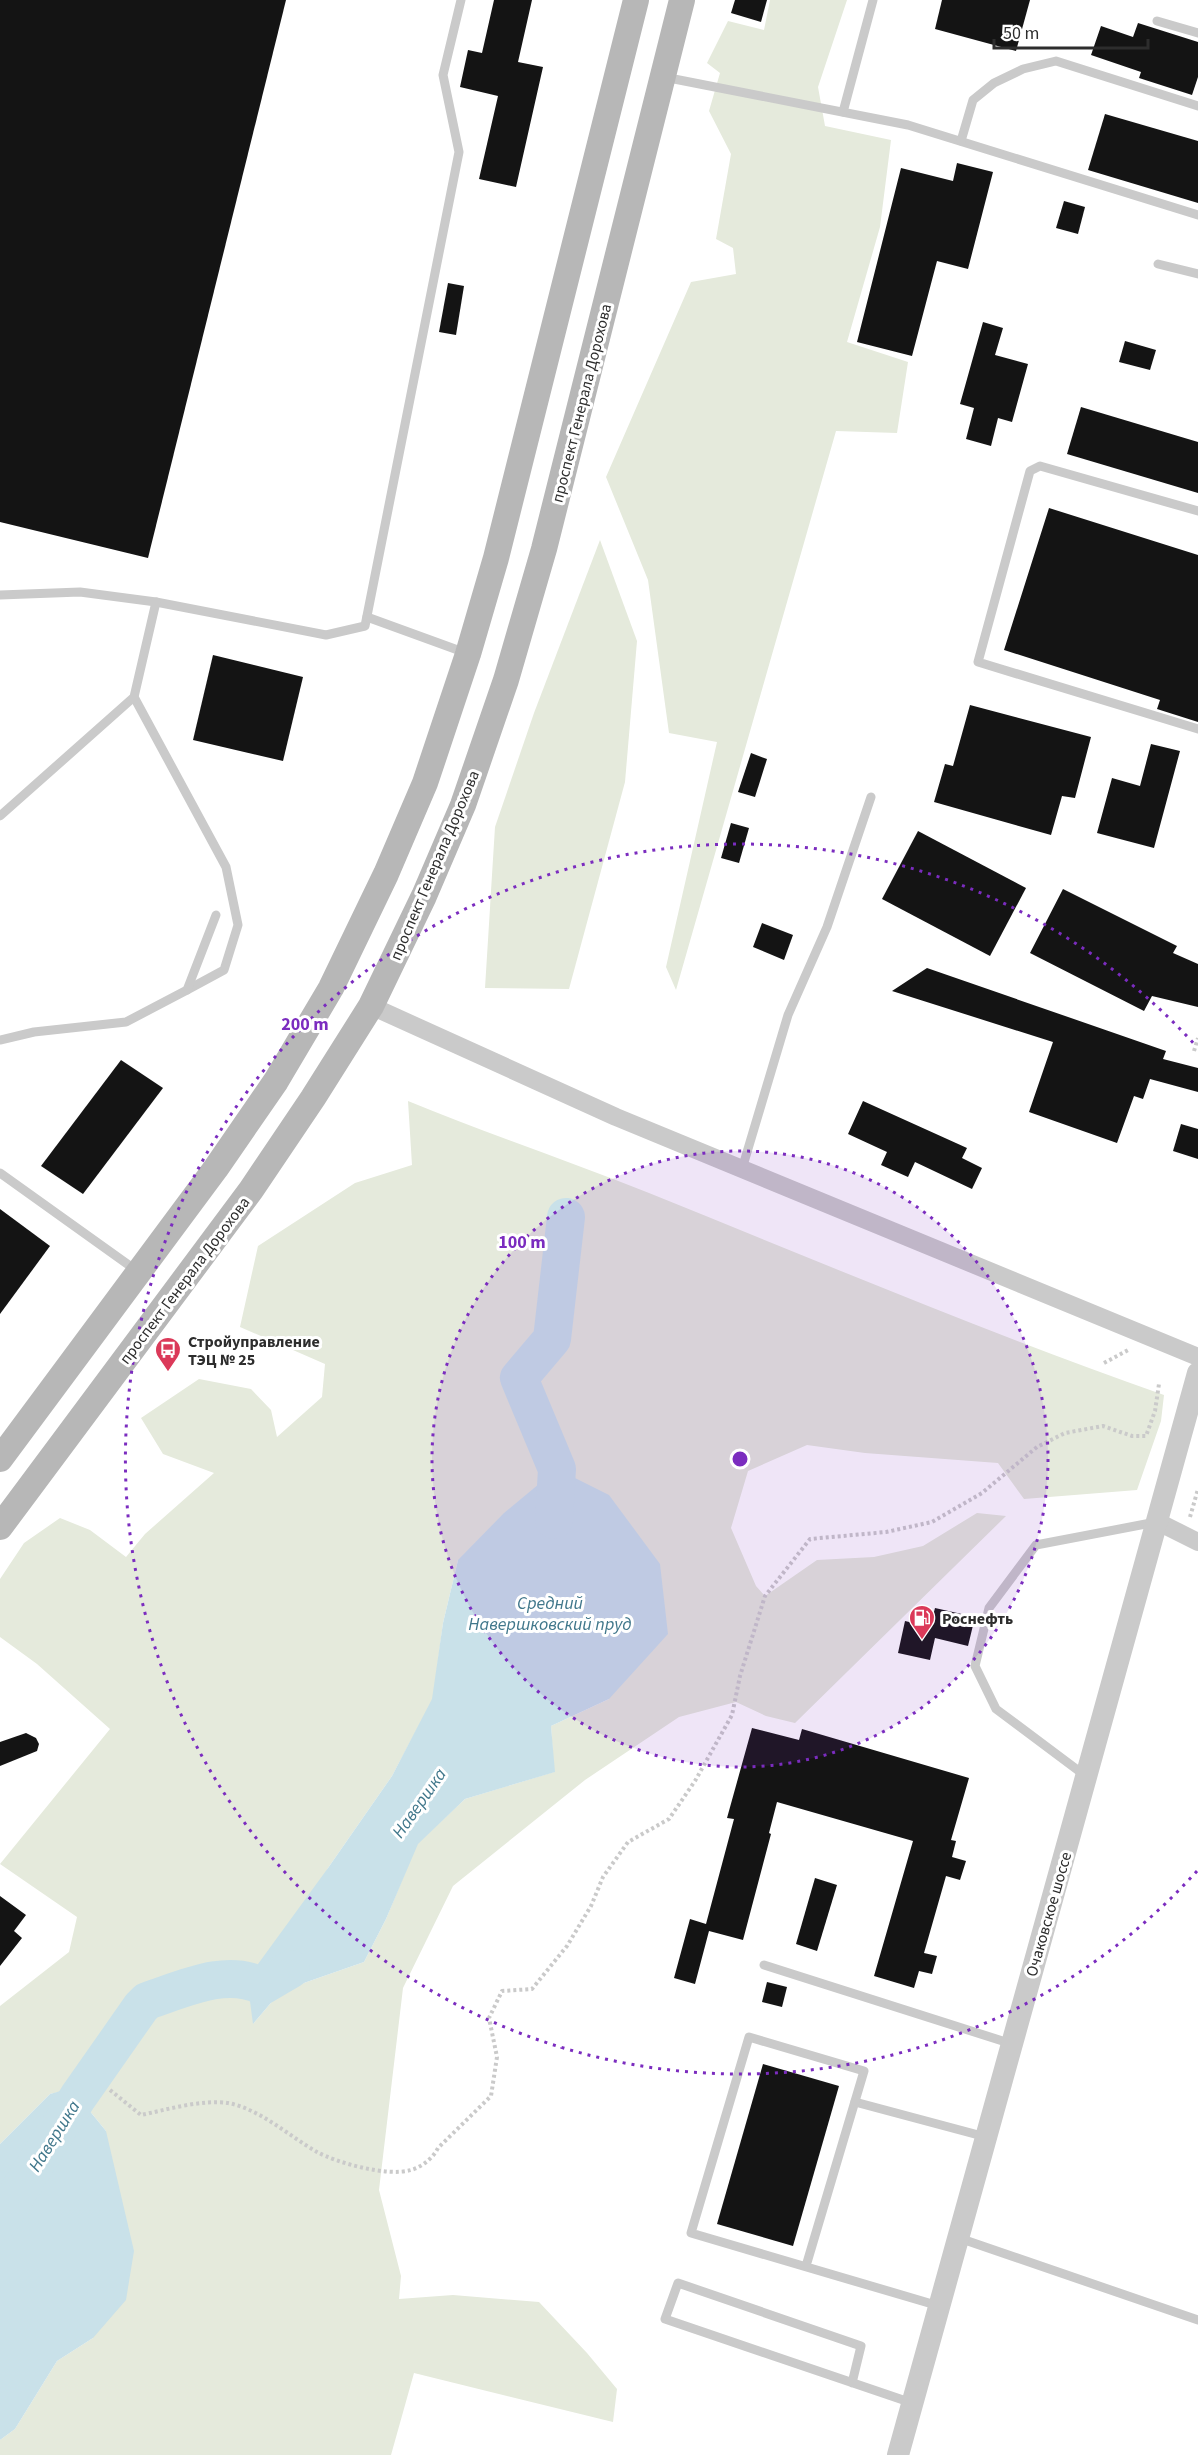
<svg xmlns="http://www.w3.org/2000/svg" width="1198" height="2455" font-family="'Source Sans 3',sans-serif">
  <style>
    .green { fill: #e5eadc; fill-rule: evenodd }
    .water { fill: #c9e1e9 }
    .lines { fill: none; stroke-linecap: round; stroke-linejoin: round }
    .river { stroke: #c9e1e9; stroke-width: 38 }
    .building { fill: #141414 }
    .path { stroke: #cacaca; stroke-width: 4; stroke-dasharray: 3 3; stroke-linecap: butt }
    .service { stroke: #cacaca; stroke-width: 9 }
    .minor { stroke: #cacaca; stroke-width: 18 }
    .tertiary { stroke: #cacaca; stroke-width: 22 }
    .secondary { stroke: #b7b7b7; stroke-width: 26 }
    .ring { fill: none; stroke: #7b2cbf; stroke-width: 3; stroke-dasharray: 3 6 }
    .labels { text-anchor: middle; stroke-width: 6; stroke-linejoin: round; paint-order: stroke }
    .street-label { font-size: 16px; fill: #2d2d2d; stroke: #fff }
    .poi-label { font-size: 16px; font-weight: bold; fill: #2d2d2d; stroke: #fff; text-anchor: start }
    .water-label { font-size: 18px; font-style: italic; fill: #40778b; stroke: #fff }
    .centre { fill: #7b2cbf; stroke: #fff; stroke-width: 3 }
    .ring-label { font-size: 18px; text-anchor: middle; font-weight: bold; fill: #7b2cbf; stroke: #fff; stroke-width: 6; stroke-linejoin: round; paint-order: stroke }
  </style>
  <rect width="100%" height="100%" fill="#fff"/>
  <g class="green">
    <path d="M 770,0 L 847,0 L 818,87 L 825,126 L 891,140 L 880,227 L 847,342 L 908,362 L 897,433 L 836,431 L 676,990 L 666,967 L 717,742 L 669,733 L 648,580 L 606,477 L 691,282 L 736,274 L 733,248 L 716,239 L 731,154 L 709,111 L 720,73 L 707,63 L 728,21 L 764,30 Z"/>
    <path d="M 600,540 L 637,641 L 625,782 L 569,989 L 485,988 L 495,827 L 534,713 Z"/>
    <path d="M 408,1101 C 488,1134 569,1161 649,1193 C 820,1262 990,1334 1164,1395 L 1161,1421 L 1137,1490 L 1024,1499 L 998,1463 L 865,1453 L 807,1445 L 748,1471 L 731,1528 L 756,1586 L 765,1596 L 817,1560 L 874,1557 L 923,1546 L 977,1513 L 1006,1516 L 795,1723 L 766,1716 L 736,1702 L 679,1717 L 585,1780 L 453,1886 L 403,1988 L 379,2190 L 401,2276 L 399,2299 L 453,2295 L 539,2302 L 587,2353 L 617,2389 L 613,2422 L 414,2373 L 391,2455 L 0,2455 L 0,2440 L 15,2429 L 57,2361 L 93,2338 L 106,2131 L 72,2089 L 50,2094 L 0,2144 L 0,2006 L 69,1952 L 77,1917 L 0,1864 L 110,1729 L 37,1664 L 0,1637 L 0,1579 L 24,1543 L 60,1518 L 90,1530 L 126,1557 L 145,1534 L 214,1473 L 163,1454 L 141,1418 L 199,1379 L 251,1389 L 271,1410 L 277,1437 L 322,1397 L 325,1364 L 240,1327 L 258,1246 L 355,1183 L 412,1165 ZM 458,1560 L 609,1699 L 551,1726 L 554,1772 L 465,1799 L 417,1844 L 386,1919 L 364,1962 L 281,1991 L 253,2024 L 328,1868 L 392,1776 L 433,1699 L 443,1623 Z"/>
  </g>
  <g class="water">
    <path d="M 557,1469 L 609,1495 L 660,1564 L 668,1634 L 609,1699 L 551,1726 L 555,1772 L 465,1799 L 418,1844 L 386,1919 L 364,1962 L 281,1991 L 253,2024 L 247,1979 L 328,1868 L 392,1776 L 432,1699 L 443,1623 L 458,1560 L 504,1513 Z"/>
    <path d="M 71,2088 L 106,2131 L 134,2251 L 126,2300 L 93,2338 L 57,2361 L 15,2429 L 0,2440 L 0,2144 L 50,2094 Z"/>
  </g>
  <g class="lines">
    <g class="river">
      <path d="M 554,1520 L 557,1469 L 519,1378 L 552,1339 L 566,1217"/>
      <path d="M 0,2221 L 78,2097 L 141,2007 L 147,2001 C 184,1989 225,1968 262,1986 L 291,1969"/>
    </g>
  </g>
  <g class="building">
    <path d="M 0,0 L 286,0 L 148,558 L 0,522 Z"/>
    <path d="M 494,0 L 532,0 L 518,62 L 543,67 L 516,187 L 479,179 L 498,96 L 460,87 L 468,50 L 482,53 Z"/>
    <path d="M 735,0 L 767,0 L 761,22 L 731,13 Z"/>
    <path d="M 942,0 L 1030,0 L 1016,51 L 935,29 Z"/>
    <path d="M 1138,23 L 1198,42 L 1198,77 L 1192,95 L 1139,78 L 1141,72 L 1091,55 L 1101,26 L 1133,37 Z"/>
    <path d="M 1105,114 L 1198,141 L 1198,203 L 1088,170 Z"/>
    <path d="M 957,163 L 993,172 L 968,269 L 937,261 L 912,356 L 857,342 L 901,168 L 953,181 Z"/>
    <path d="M 1064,201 L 1085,207 L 1078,234 L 1056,228 Z"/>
    <path d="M 448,283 L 464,286 L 456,335 L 439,332 Z"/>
    <path d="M 983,322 L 1003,328 L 995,355 L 1028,364 L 1012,422 L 998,418 L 991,446 L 966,439 L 974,408 L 960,404 Z"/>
    <path d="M 1125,341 L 1156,350 L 1150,370 L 1119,362 Z"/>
    <path d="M 1081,407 L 1198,442 L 1198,493 L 1067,454 Z"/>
    <path d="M 1049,508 L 1198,555 L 1198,722 L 1157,709 L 1160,700 L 1004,650 Z"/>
    <path d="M 213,655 L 303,677 L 283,761 L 193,740 Z"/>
    <path d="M 970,705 L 1091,737 L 1075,798 L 1062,796 L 1051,835 L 934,802 L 945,764 L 953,766 Z"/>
    <path d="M 1151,744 L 1180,751 L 1154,848 L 1097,833 L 1112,778 L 1140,786 Z"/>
    <path d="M 751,753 L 767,759 L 755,797 L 738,792 Z"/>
    <path d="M 731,823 L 749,828 L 739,863 L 721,858 Z"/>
    <path d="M 918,831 L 1026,888 L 990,956 L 882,899 Z"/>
    <path d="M 1063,889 L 1177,946 L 1173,953 L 1198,964 L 1198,1007 L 1152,996 L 1144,1011 L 1030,953 Z"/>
    <path d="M 762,923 L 793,935 L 784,960 L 753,947 Z"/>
    <path d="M 927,968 L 1166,1051 L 1163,1059 L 1198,1068 L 1198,1092 L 1150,1079 L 1143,1099 L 1134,1096 L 1117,1143 L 1029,1112 L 1053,1042 L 892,991 Z"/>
    <path d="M 121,1060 L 163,1088 L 83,1194 L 41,1166 Z"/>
    <path d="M 863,1101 L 967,1148 L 962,1158 L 982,1168 L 972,1189 L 915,1162 L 908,1177 L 881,1165 L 887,1152 L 848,1134 Z"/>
    <path d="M 1181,1124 L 1198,1129 L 1198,1159 L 1173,1151 Z"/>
    <path d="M 0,1209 L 50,1246 L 0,1314 Z"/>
    <path d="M 935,1608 L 975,1617 L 968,1646 L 935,1638 L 930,1660 L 898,1653 L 905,1621 L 930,1627 Z"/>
    <path d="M 752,1728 L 799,1740 L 802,1729 L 969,1778 L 951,1840 L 956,1841 L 952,1857 L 966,1861 L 960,1880 L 946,1876 L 924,1953 L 937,1956 L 932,1974 L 919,1971 L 914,1988 L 874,1976 L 913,1841 L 777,1802 L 769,1833 L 771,1834 L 743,1940 L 709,1931 L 695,1984 L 674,1978 L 690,1919 L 706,1924 L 734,1819 L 727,1818 Z"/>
    <path d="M 26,1733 L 36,1738 L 39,1744 L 37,1751 L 0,1766 L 0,1742 Z"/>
    <path d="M 815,1878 L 837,1885 L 817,1951 L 796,1944 Z"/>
    <path d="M 0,1896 L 26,1915 L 14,1931 L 22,1938 L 0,1966 Z"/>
    <path d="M 767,1982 L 787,1987 L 782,2007 L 762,2002 Z"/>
    <path d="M 763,2064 L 839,2086 L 793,2246 L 717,2224 Z"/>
  </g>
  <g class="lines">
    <g class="path">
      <path d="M 1194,1051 L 1198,1038"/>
      <path d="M 1104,1363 L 1130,1349"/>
      <path d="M 1190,1517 L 1198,1489"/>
      <path d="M 110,2090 L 141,2115 C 165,2110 203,2099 228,2103 C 260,2109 289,2136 317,2152 C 338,2163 387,2177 411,2170 C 422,2167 433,2158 438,2148 L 491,2096 L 497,2057 L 489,2018 L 502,1991 L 532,1989 L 567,1946 L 591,1906 L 603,1877 L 628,1842 L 669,1819 L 695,1781 L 732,1715 L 740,1676 L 765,1596 L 810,1539 L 886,1532 L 932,1522 L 982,1493 L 1037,1447 L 1065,1433 L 1103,1426 L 1132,1436 L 1146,1436 L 1155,1411 L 1159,1384"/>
    </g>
    <g class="service">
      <path d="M 1157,21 L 1198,33"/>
      <path d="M 664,77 L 908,125 L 1198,215"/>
      <path d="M 843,112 L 873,0"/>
      <path d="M 961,141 L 973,100 L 994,83 L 1023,69 L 1056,61 L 1198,106"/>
      <path d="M 1158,264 L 1198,274"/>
      <path d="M 1198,511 L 1040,466 L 1030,471 L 978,662 L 1198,729"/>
      <path d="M 0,595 L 80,592 L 156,602 L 326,635 L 365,626 L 459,152 L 443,75 L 461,0"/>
      <path d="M 367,617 L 466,653"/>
      <path d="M 134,697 L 226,867 L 238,925 L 224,970 L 187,990"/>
      <path d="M 0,816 L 134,697 L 156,602"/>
      <path d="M 0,1040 L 34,1032 L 126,1022 L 187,990 L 216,915"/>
      <path d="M 742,1169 L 788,1015 L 827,927 L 871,797"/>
      <path d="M 0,1173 L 137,1271"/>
      <path d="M 1087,1777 L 996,1709 L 975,1666 L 989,1608 L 1036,1545 L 1156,1522"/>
      <path d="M 764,1965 L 1012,2044"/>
      <path d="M 855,2102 L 986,2137"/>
      <path d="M 959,2238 L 1198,2320"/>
      <path d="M 806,2266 L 864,2071 L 749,2037 L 691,2233 L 939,2306"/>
      <path d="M 852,2383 L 861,2346 L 678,2283 L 665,2319 L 912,2403"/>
    </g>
    <g class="minor">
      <path d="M 371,1006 L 616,1117 L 1198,1357"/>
      <path d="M 1158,1522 L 1198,1542"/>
    </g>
    <path class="tertiary" d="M 898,2455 L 1198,1373"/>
    <g class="secondary">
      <path d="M 0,1459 L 216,1168 L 276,1081 L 331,988 L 386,874 L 425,783 L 468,654 L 496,558 L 636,0"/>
      <path d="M 0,1527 L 251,1190 L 313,1098 L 371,1006 L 424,896 L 463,805 L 506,680 L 544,549 L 682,0"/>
    </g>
  </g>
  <circle cx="740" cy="1459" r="308" fill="#7b2cbf" fill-opacity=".12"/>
  <g class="ring">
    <circle cx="740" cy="1459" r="308"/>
    <path d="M1197 1871A615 615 0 1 1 1197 1047"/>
  </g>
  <defs>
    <symbol id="bus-pin" viewBox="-11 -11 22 30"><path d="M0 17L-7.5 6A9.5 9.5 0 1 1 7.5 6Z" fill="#db3959" stroke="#fff"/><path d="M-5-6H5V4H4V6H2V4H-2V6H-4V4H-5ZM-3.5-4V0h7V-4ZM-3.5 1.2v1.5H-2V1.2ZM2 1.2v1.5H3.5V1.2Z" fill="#fff"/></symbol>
    <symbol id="fuel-pin" viewBox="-11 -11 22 30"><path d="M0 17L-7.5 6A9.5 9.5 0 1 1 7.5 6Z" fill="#db3959" stroke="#fff"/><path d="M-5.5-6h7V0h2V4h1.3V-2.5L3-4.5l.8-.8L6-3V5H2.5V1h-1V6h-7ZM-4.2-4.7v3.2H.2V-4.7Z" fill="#fff"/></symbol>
  </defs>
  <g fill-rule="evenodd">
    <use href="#bus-pin" x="153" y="1335" width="30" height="40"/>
    <use href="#fuel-pin" x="907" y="1603" width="30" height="40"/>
  </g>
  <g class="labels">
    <g class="street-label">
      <text transform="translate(581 403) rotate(-76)" y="6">проспект Генерала Дорохова</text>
      <text transform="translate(434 865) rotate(-67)" y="6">проспект Генерала Дорохова</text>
      <text transform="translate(184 1280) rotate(-53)" y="6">проспект Генерала Дорохова</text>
      <text transform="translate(1048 1914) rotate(-74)" y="6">Очаковское шоссе</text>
    </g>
    <g class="poi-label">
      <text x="188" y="1347">Стройуправление<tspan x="188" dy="18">ТЭЦ № 25</tspan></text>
      <text x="942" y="1624">Роснефть</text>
    </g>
    <g class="water-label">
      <text x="550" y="1609">Средний<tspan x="550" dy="21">Навершковский пруд</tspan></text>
      <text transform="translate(419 1803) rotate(-55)" y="6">Навершка</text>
      <text transform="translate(54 2136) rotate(-58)" y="6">Навершка</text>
    </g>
  </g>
  <circle cx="740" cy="1459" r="9" class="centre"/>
  <g class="ring-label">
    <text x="305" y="1030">200 m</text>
    <text x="522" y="1248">100 m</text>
  </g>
  <path d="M994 39v9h154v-9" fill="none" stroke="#2d2d2d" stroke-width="3"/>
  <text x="1003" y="39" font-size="18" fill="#2d2d2d" stroke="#ffffff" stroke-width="4.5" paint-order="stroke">50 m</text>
</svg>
